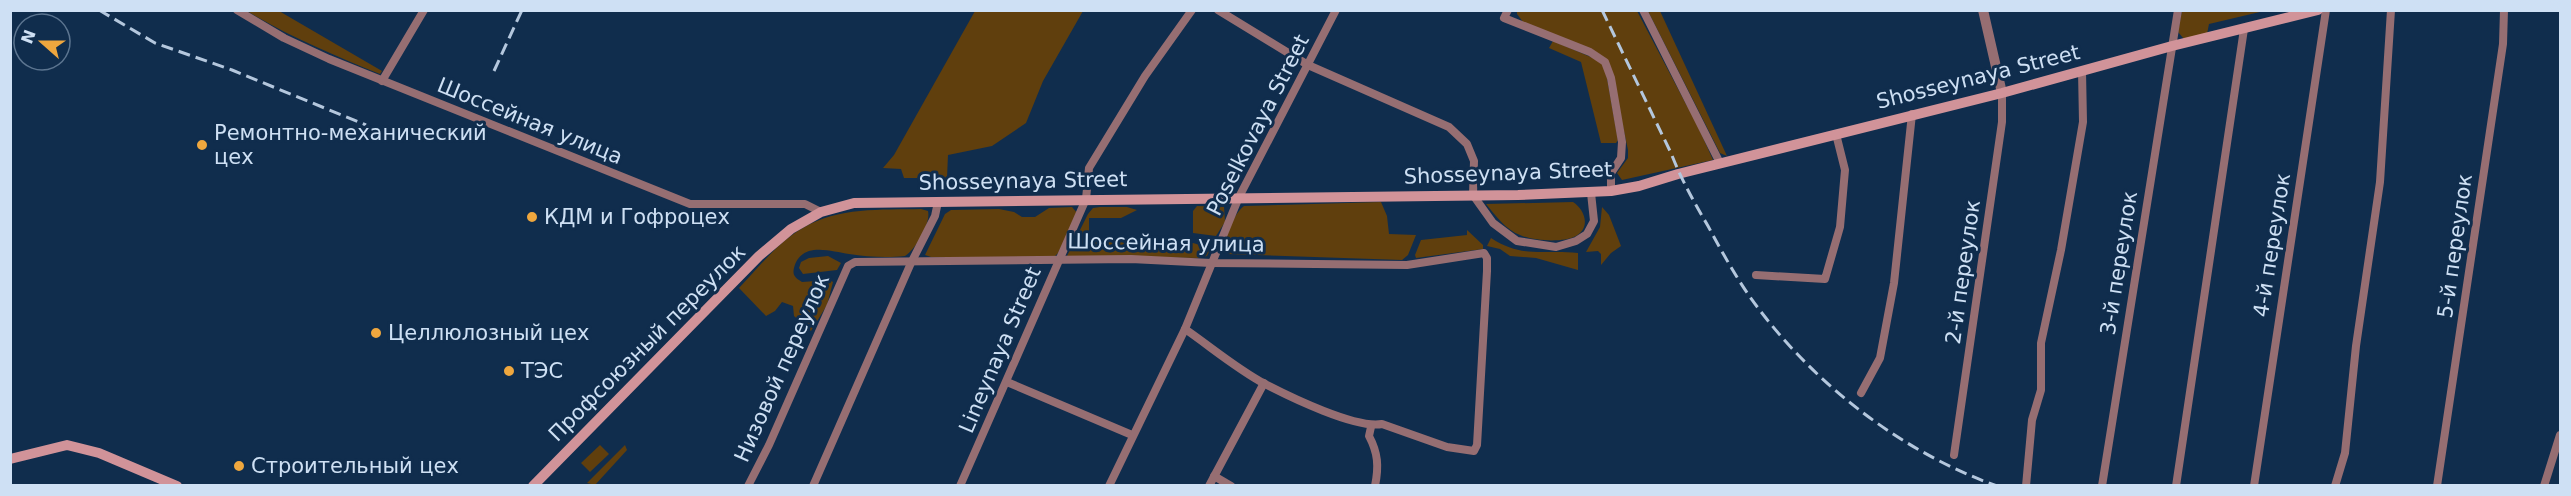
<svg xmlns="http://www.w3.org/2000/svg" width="2571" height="496" font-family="'DejaVu Sans',sans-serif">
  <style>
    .green { fill: #603f0d }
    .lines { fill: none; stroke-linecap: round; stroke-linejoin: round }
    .minor { stroke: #966e72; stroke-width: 8 }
    .tertiary { stroke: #966e72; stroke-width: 10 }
    .secondary { stroke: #d19399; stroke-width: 10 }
    .rail { stroke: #b4c7dd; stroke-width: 3; stroke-dasharray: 12 6; stroke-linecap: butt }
    .poi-dot { fill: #efa73e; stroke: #102d4d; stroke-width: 2 }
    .labels { text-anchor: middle; stroke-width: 6; stroke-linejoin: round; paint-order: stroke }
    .street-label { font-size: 21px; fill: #cee0f4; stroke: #102d4d }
    .poi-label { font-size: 21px; fill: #cee0f4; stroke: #102d4d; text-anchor: start }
  </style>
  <rect width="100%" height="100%" fill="#102d4d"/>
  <g class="green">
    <path d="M 1517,10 L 1637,11 L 1687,106 L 1691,111 L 1713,160 L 1622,180 L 1617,173 L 1628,158 L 1628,150 L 1610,66 L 1523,22 L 1517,14 Z"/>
    <path d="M 247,11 L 279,11 L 382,71 L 380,74 C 334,55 290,37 247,11 Z"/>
    <path d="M 975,11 L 1083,11 L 1043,81 L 1026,123 L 992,146 L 948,155 L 947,178 L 904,178 L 901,169 L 883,168 L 894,155 Z"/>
    <path d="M 1648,11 L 1660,11 L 1727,156 L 1720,153 Z"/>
    <path d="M 2182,11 L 2264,11 L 2209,24 L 2207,34 L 2184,39 L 2178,32 Z"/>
    <path d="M 1553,41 L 1600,61 L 1605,67 L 1618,140 L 1616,143 L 1601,143 L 1581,62 L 1549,48 Z"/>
    <path d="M 1381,202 L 1387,216 L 1389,234 L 1416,235 L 1408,255 L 1402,260 L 1227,254 L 1224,251 C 1224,238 1234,213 1244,206 Z"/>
    <path d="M 1573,202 C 1585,210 1591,227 1576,236 C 1563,243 1533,241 1520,235 C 1506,230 1495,215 1486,204 Z"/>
    <path d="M 1197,206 L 1224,207 L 1225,222 L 1216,236 L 1193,233 L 1193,211 Z"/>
    <path d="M 1072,207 L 1078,214 L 1058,253 L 1054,257 L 931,257 L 925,255 L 945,214 L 951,210 L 999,209 L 1014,212 L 1022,217 L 1035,217 L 1049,208 Z"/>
    <path d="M 1100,207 L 1127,207 L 1137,210 L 1121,218 L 1089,218 L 1089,242 L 1193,243 L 1207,247 L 1209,252 L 1207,256 L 1198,258 L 1067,256 L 1088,214 L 1093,208 Z"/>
    <path d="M 1602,207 L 1609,215 L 1621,246 L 1611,253 L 1601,265 L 1601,254 L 1598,251 L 1586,252 L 1600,227 Z"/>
    <path d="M 921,209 L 928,211 C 931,223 916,249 905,256 C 888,258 867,257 849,254 C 830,251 801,241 794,268 C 792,276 796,278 802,282 L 830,280 L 833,282 L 827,305 L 811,331 L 794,316 L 793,306 L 782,302 L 775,311 L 766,316 L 739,288 C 759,267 778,242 803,228 C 838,207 881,210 921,209 Z"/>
    <path d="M 1467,230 L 1483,245 L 1483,249 L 1416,258 L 1415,255 L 1421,240 L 1467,235 Z"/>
    <path d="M 1491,238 C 1523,259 1544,249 1578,253 L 1578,270 L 1536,258 L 1510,256 L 1500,249 L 1487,246 Z"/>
    <path d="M 828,256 L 841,263 L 837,270 L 803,274 L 799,268 L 801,262 L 809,258 Z"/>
    <path d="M 600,445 L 609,454 L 590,472 L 581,463 Z"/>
    <path d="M 625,445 L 627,450 L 595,485 L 587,483 Z"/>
  </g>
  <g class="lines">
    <g class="minor">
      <path d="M 237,10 L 284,38 L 329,59 L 690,204 L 805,204 L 821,212"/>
      <path d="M 1218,10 L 1308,65 L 1449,127 L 1467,144 L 1474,161 L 1473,195 L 1493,223 L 1517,241 L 1556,247 L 1576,241 L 1587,234 L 1594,221 L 1591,193"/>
      <path d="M 1508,10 L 1504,18 L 1590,52 L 1605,62 L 1611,78 L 1622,142 L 1621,158 L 1611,173 L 1611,191"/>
      <path d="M 1643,10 L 1720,163"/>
      <path d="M 382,81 L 424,10"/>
      <path d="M 1756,275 L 1825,279 L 1840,227 L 1845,170 L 1836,134"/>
      <path d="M 1007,382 L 1132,435"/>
      <path d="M 1861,393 L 1880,358 L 1894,283 L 1912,114"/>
      <path d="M 1371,427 L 1369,436 C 1378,453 1379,466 1375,486"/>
      <path d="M 1954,455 L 2002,122 L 2002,93"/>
      <path d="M 1214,476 L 1231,486"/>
      <path d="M 748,486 L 769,445 L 848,266 L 855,262 L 1131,259 L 1211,263 L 1407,265 L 1484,253 L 1487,258 L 1487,271 L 1477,445 L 1474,451 L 1447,447 L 1382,424 C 1356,429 1290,397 1265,384 C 1237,369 1211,347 1185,329"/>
      <path d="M 813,486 L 911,263 L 935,216 L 938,202"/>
      <path d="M 960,486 L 1086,199 L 1089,168 L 1145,76 L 1192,10"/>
      <path d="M 1109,486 L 1185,329 L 1239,197 L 1336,10"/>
      <path d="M 1209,486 L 1264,383"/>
      <path d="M 2026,486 L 2032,420 L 2041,390 L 2041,343 L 2061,250 L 2083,122 L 2082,71"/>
      <path d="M 2102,486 L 2178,10"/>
      <path d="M 2176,486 L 2244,29"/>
      <path d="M 2254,486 L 2326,10"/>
      <path d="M 2335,486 L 2345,453 L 2356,346 L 2380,182 L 2391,10"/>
      <path d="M 2437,486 L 2503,44 L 2504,10"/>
      <path d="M 2544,486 L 2560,435"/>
    </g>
    <path class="tertiary" d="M 1983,10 L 2002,93"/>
    <g class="secondary">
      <path d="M 10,459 L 67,445 L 99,453 L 177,486"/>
      <path d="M 533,486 L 759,256 L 791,229 L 821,212 L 854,203 L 1518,195 L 1611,191 L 1639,186 L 1678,174 L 2002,93 L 2172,46 L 2318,10"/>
    </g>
    <g class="rail">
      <path d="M 99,10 L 155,43 L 232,70 L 366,125"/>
      <path d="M 1602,10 L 1671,153 C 1681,179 1694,202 1708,226 C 1721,250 1734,274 1750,297 C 1810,381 1899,451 1997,486"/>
      <path d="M 494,71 L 522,10"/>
    </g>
  </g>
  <g class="poi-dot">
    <circle cx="202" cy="145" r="6"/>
    <circle cx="532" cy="217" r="6"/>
    <circle cx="376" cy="333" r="6"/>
    <circle cx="509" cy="371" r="6"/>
    <circle cx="239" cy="466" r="6"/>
  </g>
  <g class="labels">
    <g class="street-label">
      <text transform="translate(1978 77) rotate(-14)" y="7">Shosseynaya Street</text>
      <text transform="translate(530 121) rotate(22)" y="7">Шоссейная улица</text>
      <text transform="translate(1258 125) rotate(-63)" y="7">Poselkovaya Street</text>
      <text transform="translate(1508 173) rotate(-2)" y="7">Shosseynaya Street</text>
      <text transform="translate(1023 181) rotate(-1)" y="7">Shosseynaya Street</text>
      <text transform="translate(1166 243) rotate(1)" y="7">Шоссейная улица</text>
      <text transform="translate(2272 245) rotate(-81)" y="7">4-й переулок</text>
      <text transform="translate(2455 246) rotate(-82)" y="7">5-й переулок</text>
      <text transform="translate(2119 263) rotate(-81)" y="7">3-й переулок</text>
      <text transform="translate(1963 272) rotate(-82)" y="7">2-й переулок</text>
      <text transform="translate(647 343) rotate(-45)" y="7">Профсоюзный переулок</text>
      <text transform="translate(1000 350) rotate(-67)" y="7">Lineynaya Street</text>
      <text transform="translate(782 368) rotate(-66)" y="7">Низовой переулок</text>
    </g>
    <g class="poi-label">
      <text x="214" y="140">Ремонтно-механический<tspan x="214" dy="24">цех</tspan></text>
      <text x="544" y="224">КДМ и Гофроцех</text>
      <text x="388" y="340">Целлюлозный цех</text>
      <text x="521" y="378">ТЭС</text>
      <text x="251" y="473">Строительный цех</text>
    </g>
  </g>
  <rect width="2571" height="496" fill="none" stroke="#cee0f4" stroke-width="24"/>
  <g transform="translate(42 42) rotate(291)"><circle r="28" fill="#102d4d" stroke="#5c7590" stroke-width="1.5"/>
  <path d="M0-4.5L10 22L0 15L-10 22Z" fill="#efa73e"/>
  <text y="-9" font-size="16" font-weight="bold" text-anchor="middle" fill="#cee0f4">N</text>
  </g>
</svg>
